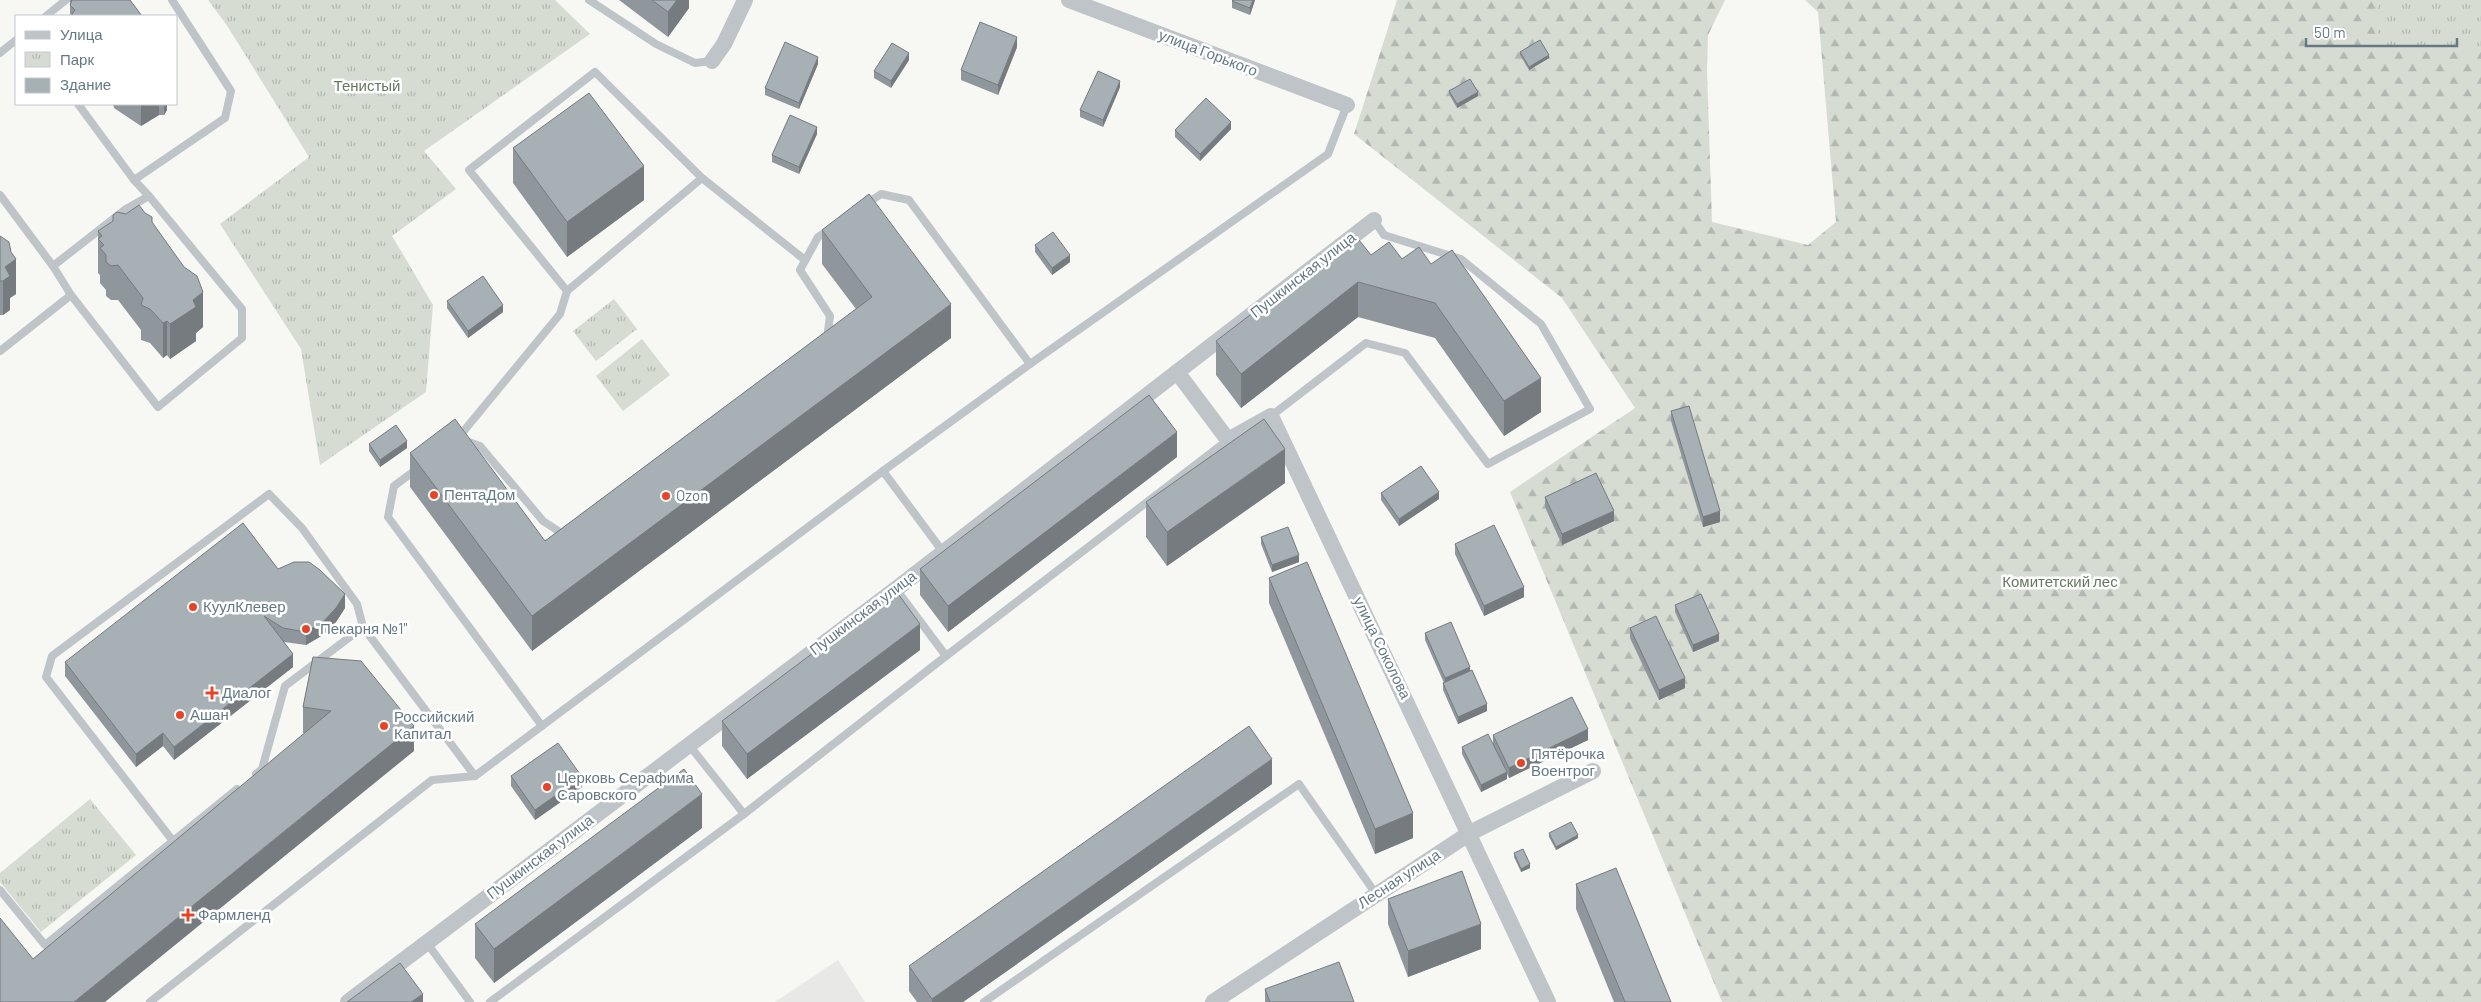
<svg xmlns="http://www.w3.org/2000/svg" width="2481" height="1002" font-family="Barlow,sans-serif">
  <style>
    .built { fill: #e8e8e7 }
    .forest { fill: url(#forest-firs) }
    .park { fill: url(#park-tufts) }
    .lines { fill: none; stroke-linecap: round; stroke-linejoin: round }
    .lane { stroke: #bfc4c8; stroke-width: 8 }
    .street { stroke: #bfc4c8; stroke-width: 16 }
    .wall { fill: #90979c }
    .shaded-wall { fill: #757b7f }
    .building { fill: #a7b0b5; stroke: #757b7f }
    .poi-dot { fill: #e54426; stroke: #fff; stroke-width: 2 }
    .labels { text-anchor: middle; stroke-width: 5; stroke-linejoin: round; paint-order: stroke }
    .street-label { font-size: 15px; fill: #657985; stroke: #fff }
    .park-label { font-size: 15px; fill: #667760; stroke: #fff }
    .poi-label { font-size: 15px; fill: #657985; stroke: #fff; text-anchor: start }
  </style>
  <defs>
    <pattern id="forest-firs" width="22" height="20" patternUnits="userSpaceOnUse" patternTransform="scale(1.25)"><rect width="22" height="20" fill="#d7dcd3"/><path d="M5 1l3.5 6h-7zM16 11l3.5 6h-7z" fill="#b2b7b1"/></pattern>
    <pattern id="park-tufts" width="24" height="20" patternUnits="userSpaceOnUse" patternTransform="scale(1.25)"><rect width="24" height="20" fill="#d7dcd3"/><path d="M3 7l-1-3M5 7V3M7 7l1-3M15 17l-1-3M17 17v-4M19 17l1-3" fill="none" stroke="#b2b7b1"/></pattern>
  </defs>
  <rect width="100%" height="100%" fill="#f7f7f4"/>
  <path class="built" d="M 838,960 L 865,1002 L 775,1002 Z"/>
  <path class="forest" d="M 1397,0 L 1725,0 L 1708,35 L 1707,70 L 1712,222 L 1808,245 L 1836,222 L 1818,12 L 1805,0 L 2481,0 L 2481,1002 L 1722,1002 L 1510,492 L 1635,408 L 1562,298 L 1354,134 Z"/>
  <g class="park">
    <path d="M 208,0 L 555,0 L 590,34 L 424,151 L 456,189 L 392,236 L 433,305 L 426,392 L 320,465 L 301,349 L 220,224 L 309,157 L 226,24 Z"/>
    <rect x="2378" y="0" width="103" height="47"/>
    <path d="M 614,299 L 637,329 L 596,361 L 573,331 Z"/>
    <path d="M 642,339 L 670,375 L 623,411 L 596,376 Z"/>
    <path d="M 90,799 L 136,855 L 41,932 L 0,882 L 0,873 Z"/>
  </g>
  <g class="lines">
    <g class="lane">
      <path d="M 589,0 L 656,44 L 695,63 L 712,61"/>
      <path d="M 46,16 L 66,0"/>
      <path d="M 0,53 L 16,40"/>
      <path d="M 78,104 L 134,180"/>
      <path d="M 0,195 L 53,266 L 71,295"/>
      <path d="M 149,196 L 134,180 L 225,118 L 231,91 L 172,0"/>
      <path d="M 866,204 L 881,194 L 909,200 L 1030,364"/>
      <path d="M 567,291 L 702,178 L 805,260"/>
      <path d="M 827,338 L 830,316 L 800,270 L 818,237 L 830,229"/>
      <path d="M 0,351 L 71,295 L 158,407 L 242,338 L 242,309 L 149,196 L 126,209 L 53,266"/>
      <path d="M 1271,416 L 1366,343 L 1405,353 L 1488,464 L 1590,409 L 1541,324 L 1461,259 L 1384,235 L 1374,220"/>
      <path d="M 458,438 L 560,314 L 567,291 L 469,170 L 595,72 L 702,178"/>
      <path d="M 463,440 L 480,446 L 543,521 L 566,536"/>
      <path d="M 417,469 L 394,486 L 388,517 L 542,726"/>
      <path d="M 883,471 L 943,552"/>
      <path d="M 896,589 L 946,656 L 1228,440"/>
      <path d="M 689,745 L 744,814"/>
      <path d="M 475,776 L 883,471 L 1030,364 L 1328,154 L 1347,105"/>
      <path d="M 173,841 L 46,677 L 52,656 L 269,494 L 302,528 L 357,604 L 363,627"/>
      <path d="M 0,890 L 45,945 L 237,789"/>
      <path d="M 427,943 L 470,1002"/>
      <path d="M 150,1002 L 432,780 L 475,776 L 363,627 L 285,686 L 262,769 L 256,774"/>
      <path d="M 490,1002 L 744,814 L 946,656"/>
      <path d="M 984,1002 L 1299,784 L 1376,894"/>
    </g>
    <g class="street">
      <path d="M 1069,0 L 1347,105"/>
      <path d="M 712,61 L 724,44 L 745,0"/>
      <path d="M 1177,372 L 1228,440 L 1271,416 L 1548,1002"/>
      <path d="M 348,1002 L 896,589 L 1374,220"/>
      <path d="M 1213,1002 L 1470,833 L 1593,771"/>
    </g>
  </g>
  <g class="wall">
    <path d="M 70,0 L 130,0 L 142,16 L 70,16 Z"/>
    <path d="M 619,0 L 689,0 L 689,8 L 668,37 Z"/>
    <path d="M 1255,0 L 1250,15 L 1232,8 L 1232,1 Z"/>
    <path d="M 1017,47 L 998,95 L 961,80 L 961,70 Z"/>
    <path d="M 1520,52 L 1549,58 L 1529,70 L 1520,55 Z"/>
    <path d="M 909,60 L 891,88 L 874,78 L 874,71 Z"/>
    <path d="M 818,64 L 799,109 L 765,95 L 765,88 Z"/>
    <path d="M 1120,87 L 1103,127 L 1080,117 L 1080,110 Z"/>
    <path d="M 1449,91 L 1478,96 L 1457,108 L 1449,94 Z"/>
    <path d="M 113,104 L 167,104 L 167,110 L 164,115 L 159,115 L 141,126 L 114,108 Z"/>
    <path d="M 1231,129 L 1200,161 L 1175,137 L 1175,130 Z"/>
    <path d="M 817,134 L 799,174 L 772,162 L 772,155 Z"/>
    <path d="M 513,148 L 644,200 L 567,257 L 513,183 Z"/>
    <path d="M 145,213 L 152,222 L 203,327 L 196,333 L 196,341 L 170,359 L 167,355 L 163,358 L 150,343 L 141,340 L 141,330 L 118,300 L 111,300 L 106,296 L 106,290 L 100,283 L 100,275 L 98,273 L 98,231 L 113,221 L 113,215 Z"/>
    <path d="M 822,230 L 951,338 L 532,651 L 410,487 L 410,453 L 545,541 L 856,309 L 822,264 Z"/>
    <path d="M 0,236 L 16,294 L 10,298 L 10,310 L 3,315 L 0,315 Z"/>
    <path d="M 1035,245 L 1070,262 L 1052,275 L 1035,252 Z"/>
    <path d="M 1402,259 L 1431,264 L 1541,412 L 1504,436 L 1435,338 L 1358,317 L 1241,408 L 1216,375 L 1216,341 Z"/>
    <path d="M 447,301 L 503,312 L 468,338 L 447,308 Z"/>
    <path d="M 1671,411 L 1720,522 L 1703,527 L 1671,421 Z"/>
    <path d="M 369,444 L 407,448 L 380,467 L 369,451 Z"/>
    <path d="M 1177,457 L 948,632 L 920,595 L 920,569 Z"/>
    <path d="M 1285,483 L 1167,566 L 1146,537 L 1146,502 Z"/>
    <path d="M 1381,493 L 1439,499 L 1399,526 L 1381,500 Z"/>
    <path d="M 1545,497 L 1614,521 L 1562,545 L 1545,507 Z"/>
    <path d="M 1261,537 L 1299,562 L 1272,572 L 1261,544 Z"/>
    <path d="M 1455,544 L 1524,597 L 1484,616 L 1455,554 Z"/>
    <path d="M 278,569 L 345,608 L 336,622 L 323,635 L 306,645 L 284,642 L 293,667 L 174,760 L 163,746 L 136,767 L 65,676 L 65,662 Z"/>
    <path d="M 1269,578 L 1413,838 L 1375,854 L 1269,603 Z"/>
    <path d="M 1675,605 L 1719,641 L 1693,652 L 1675,612 Z"/>
    <path d="M 1630,628 L 1685,688 L 1659,700 L 1630,638 Z"/>
    <path d="M 1425,633 L 1470,671 L 1487,711 L 1458,724 L 1443,690 L 1443,683 L 1444,683 L 1425,640 Z"/>
    <path d="M 920,650 L 747,779 L 722,746 L 722,721 Z"/>
    <path d="M 313,657 L 414,751 L 33,959 L 305,733 L 303,733 L 303,707 Z"/>
    <path d="M 1493,735 L 1588,740 L 1509,778 L 1507,774 L 1507,779 L 1481,792 L 1462,754 L 1462,747 L 1493,744 Z"/>
    <path d="M 511,776 L 582,787 L 535,820 L 511,786 Z"/>
    <path d="M 1272,784 L 963,1002 L 917,1002 L 909,991 L 909,966 Z"/>
    <path d="M 702,828 L 494,983 L 475,958 L 475,924 Z"/>
    <path d="M 1549,833 L 1578,838 L 1556,850 L 1549,837 Z"/>
    <path d="M 1514,853 L 1530,868 L 1521,872 L 1514,857 Z"/>
    <path d="M 1576,884 L 1671,1002 L 1614,1002 L 1576,909 Z"/>
    <path d="M 1388,899 L 1481,949 L 1408,977 L 1388,924 Z"/>
    <path d="M 1265,989 L 1354,1002 L 1265,1002 Z"/>
  </g>
  <g class="shaded-wall">
    <path d="M 677,0 L 689,0 L 689,8 L 668,37 L 668,12 Z"/>
    <path d="M 1253,0 L 1255,0 L 1250,15 L 1250,8 Z"/>
    <path d="M 1017,37 L 1017,47 L 998,95 L 998,85 Z"/>
    <path d="M 909,53 L 909,60 L 891,88 L 891,81 Z"/>
    <path d="M 1549,55 L 1549,58 L 1529,70 L 1529,67 Z"/>
    <path d="M 818,57 L 818,64 L 799,109 L 799,103 Z"/>
    <path d="M 1120,81 L 1120,87 L 1103,127 L 1103,120 Z"/>
    <path d="M 1478,92 L 1478,96 L 1457,108 L 1457,104 Z"/>
    <path d="M 141,104 L 159,104 L 159,115 L 141,126 Z"/>
    <path d="M 164,104 L 167,104 L 167,110 L 164,115 Z"/>
    <path d="M 1231,122 L 1231,129 L 1200,161 L 1200,154 Z"/>
    <path d="M 817,127 L 817,134 L 799,174 L 799,167 Z"/>
    <path d="M 644,166 L 644,200 L 567,257 L 567,222 Z"/>
    <path d="M 1070,255 L 1070,262 L 1052,275 L 1052,268 Z"/>
    <path d="M 16,259 L 16,294 L 10,298 L 10,310 L 3,315 L 3,281 L 5,267 Z"/>
    <path d="M 1358,282 L 1358,317 L 1241,408 L 1241,374 Z"/>
    <path d="M 203,292 L 203,327 L 196,333 L 196,341 L 170,359 L 170,324 L 193,300 Z"/>
    <path d="M 951,304 L 951,338 L 532,651 L 532,616 Z"/>
    <path d="M 503,305 L 503,312 L 468,338 L 468,331 Z"/>
    <path d="M 167,321 L 167,355 L 163,358 L 163,323 Z"/>
    <path d="M 1541,378 L 1541,412 L 1504,436 L 1504,401 Z"/>
    <path d="M 1177,432 L 1177,457 L 948,632 L 948,606 Z"/>
    <path d="M 407,441 L 407,448 L 380,467 L 380,460 Z"/>
    <path d="M 1285,449 L 1285,483 L 1167,566 L 1167,532 Z"/>
    <path d="M 1439,492 L 1439,499 L 1399,526 L 1399,519 Z"/>
    <path d="M 1614,511 L 1614,521 L 1562,545 L 1562,534 Z"/>
    <path d="M 1720,511 L 1720,522 L 1703,527 L 1703,517 Z"/>
    <path d="M 1299,555 L 1299,562 L 1272,572 L 1272,565 Z"/>
    <path d="M 1524,587 L 1524,597 L 1484,616 L 1484,606 Z"/>
    <path d="M 345,594 L 345,608 L 336,622 L 323,635 L 306,645 L 306,632 Z"/>
    <path d="M 920,624 L 920,650 L 747,779 L 747,754 Z"/>
    <path d="M 1719,634 L 1719,641 L 1693,652 L 1693,645 Z"/>
    <path d="M 293,654 L 293,667 L 174,760 L 174,747 Z"/>
    <path d="M 1470,667 L 1470,674 L 1445,685 L 1445,678 Z"/>
    <path d="M 1685,678 L 1685,688 L 1659,700 L 1659,690 Z"/>
    <path d="M 1487,704 L 1487,711 L 1458,724 L 1458,717 Z"/>
    <path d="M 414,726 L 414,751 L 105,1002 L 74,1002 Z"/>
    <path d="M 1588,729 L 1588,740 L 1509,778 L 1509,768 Z"/>
    <path d="M 163,733 L 163,746 L 136,767 L 136,754 Z"/>
    <path d="M 1272,759 L 1272,784 L 963,1002 L 932,1002 L 932,999 Z"/>
    <path d="M 1507,772 L 1507,779 L 1481,792 L 1481,785 Z"/>
    <path d="M 582,777 L 582,787 L 535,820 L 535,810 Z"/>
    <path d="M 702,794 L 702,828 L 494,983 L 494,949 Z"/>
    <path d="M 1413,813 L 1413,838 L 1375,854 L 1375,829 Z"/>
    <path d="M 1578,835 L 1578,838 L 1556,850 L 1556,847 Z"/>
    <path d="M 1530,864 L 1530,868 L 1521,872 L 1521,869 Z"/>
    <path d="M 1481,924 L 1481,949 L 1408,977 L 1408,951 Z"/>
    <path d="M 423,994 L 423,1002 L 411,1002 Z"/>
  </g>
  <g class="building">
    <path d="M 72,0 L 130,0 L 142,16 L 74,16 L 72,14 L 75,10 L 70,5 Z"/>
    <path d="M 652,0 L 677,0 L 668,12 Z"/>
    <path d="M 1233,0 L 1253,0 L 1250,8 L 1232,1 Z"/>
    <path d="M 980,22 L 1017,37 L 998,85 L 961,70 Z"/>
    <path d="M 1540,40 L 1549,55 L 1529,67 L 1520,52 Z"/>
    <path d="M 785,42 L 818,57 L 799,103 L 765,88 Z"/>
    <path d="M 892,43 L 909,53 L 891,81 L 874,71 Z"/>
    <path d="M 1098,71 L 1120,81 L 1103,120 L 1080,110 Z"/>
    <path d="M 1470,79 L 1478,92 L 1457,104 L 1449,91 Z"/>
    <path d="M 589,93 L 644,166 L 567,222 L 513,148 Z"/>
    <path d="M 1206,98 L 1231,122 L 1200,154 L 1175,130 Z"/>
    <path d="M 790,115 L 817,127 L 799,167 L 772,155 Z"/>
    <path d="M 869,194 L 951,304 L 532,616 L 410,453 L 455,419 L 545,541 L 872,297 L 822,230 Z"/>
    <path d="M 139,205 L 145,213 L 152,217 L 152,222 L 184,267 L 197,276 L 203,292 L 193,300 L 196,307 L 170,324 L 167,321 L 163,323 L 150,309 L 141,305 L 143,298 L 118,265 L 111,266 L 106,262 L 106,255 L 100,248 L 104,245 L 98,239 L 102,236 L 98,231 L 113,221 L 113,215 L 117,212 L 126,214 Z"/>
    <path d="M 1053,232 L 1070,255 L 1052,268 L 1035,245 Z"/>
    <path d="M 1355,235 L 1371,255 L 1389,242 L 1402,259 L 1419,247 L 1431,264 L 1452,250 L 1541,378 L 1504,401 L 1435,303 L 1358,282 L 1241,374 L 1216,341 Z"/>
    <path d="M 0,236 L 9,242 L 11,252 L 16,259 L 5,267 L 10,276 L 3,281 L 0,281 Z"/>
    <path d="M 483,276 L 503,305 L 468,331 L 447,301 Z"/>
    <path d="M 1149,395 L 1177,432 L 948,606 L 920,569 Z"/>
    <path d="M 1689,406 L 1720,511 L 1703,517 L 1671,411 Z"/>
    <path d="M 1264,419 L 1285,449 L 1167,532 L 1146,502 Z"/>
    <path d="M 396,425 L 407,441 L 380,460 L 369,444 Z"/>
    <path d="M 1421,466 L 1439,492 L 1399,519 L 1381,493 Z"/>
    <path d="M 1596,473 L 1614,511 L 1562,534 L 1545,497 Z"/>
    <path d="M 243,523 L 278,569 L 294,562 L 309,562 L 320,570 L 345,594 L 336,608 L 323,622 L 306,632 L 283,628 L 264,616 L 293,654 L 174,747 L 163,733 L 136,754 L 65,662 Z"/>
    <path d="M 1494,525 L 1524,587 L 1484,606 L 1455,544 Z"/>
    <path d="M 1288,527 L 1299,555 L 1272,565 L 1261,537 Z"/>
    <path d="M 1307,562 L 1413,813 L 1375,829 L 1269,578 Z"/>
    <path d="M 896,591 L 920,624 L 747,754 L 722,721 Z"/>
    <path d="M 1701,594 L 1719,634 L 1693,645 L 1675,605 Z"/>
    <path d="M 1656,616 L 1685,678 L 1659,690 L 1630,628 Z"/>
    <path d="M 1451,622 L 1470,667 L 1445,678 L 1425,633 Z"/>
    <path d="M 313,657 L 361,661 L 414,726 L 74,1002 L 0,1002 L 0,918 L 33,959 L 331,711 L 303,707 Z"/>
    <path d="M 1472,670 L 1487,704 L 1458,717 L 1443,683 Z"/>
    <path d="M 1572,697 L 1588,729 L 1509,768 L 1493,735 Z"/>
    <path d="M 1249,726 L 1272,759 L 932,999 L 909,966 Z"/>
    <path d="M 1488,734 L 1507,772 L 1481,785 L 1462,747 Z"/>
    <path d="M 558,743 L 582,777 L 535,810 L 511,776 Z"/>
    <path d="M 684,769 L 702,794 L 494,949 L 475,924 Z"/>
    <path d="M 1571,822 L 1578,835 L 1556,847 L 1549,833 Z"/>
    <path d="M 1523,849 L 1530,864 L 1521,869 L 1514,853 Z"/>
    <path d="M 1616,868 L 1671,1002 L 1625,1002 L 1576,884 Z"/>
    <path d="M 1462,871 L 1481,924 L 1408,951 L 1388,899 Z"/>
    <path d="M 1339,962 L 1354,1002 L 1270,1002 L 1265,989 Z"/>
    <path d="M 400,963 L 423,994 L 411,1002 L 347,1002 Z"/>
  </g>
  <g class="poi-dot">
    <circle cx="434" cy="495" r="5"/>
    <circle cx="666" cy="496" r="5"/>
    <circle cx="193" cy="607" r="5"/>
    <circle cx="306" cy="629" r="5"/>
    <path d="M209.5 685.5h5v5h5v5h-5v5h-5v-5h-5v-5h5z"/>
    <circle cx="180" cy="715" r="5"/>
    <circle cx="384" cy="726" r="5"/>
    <circle cx="1521" cy="763" r="5"/>
    <circle cx="547" cy="787" r="5"/>
    <path d="M185.5 907.5h5v5h5v5h-5v5h-5v-5h-5v-5h5z"/>
  </g>
  <g class="labels">
    <g class="street-label">
      <text transform="translate(1208 53) rotate(21)" y="5">улица Горького</text>
      <text transform="translate(1303 275) rotate(-38)" y="5">Пушкинская улица</text>
      <text transform="translate(863 613) rotate(-37)" y="5">Пушкинская улица</text>
      <text transform="translate(1382 648) rotate(64)" y="5">улица Соколова</text>
      <text transform="translate(540 857) rotate(-37)" y="5">Пушкинская улица</text>
      <text transform="translate(1399 879) rotate(-33)" y="5">Лесная улица</text>
    </g>
    <g class="park-label">
      <text x="367" y="91">Тенистый</text>
      <text x="2060" y="587">Комитетский лес</text>
    </g>
    <g class="poi-label">
      <text x="444" y="500">ПентаДом</text>
      <text x="676" y="501">Ozon</text>
      <text x="203" y="612">КуулКлевер</text>
      <text x="316" y="634">"Пекарня №1"</text>
      <text x="222" y="698">Диалог</text>
      <text x="190" y="720">Ашан</text>
      <text x="394" y="722">Российский<tspan x="394" dy="17">Капитал</tspan></text>
      <text x="1531" y="759">Пятёрочка<tspan x="1531" dy="17">Воентрог</tspan></text>
      <text x="557" y="783">Церковь Серафима<tspan x="557" dy="17">Саровского</tspan></text>
      <text x="198" y="920">Фармленд</text>
    </g>
  </g>
  <rect x="15" y="15" width="162" height="90" fill="#ffffff" stroke="#c1c9ce"/>
  <rect x="25" y="31" width="25" height="8" fill="#bfc4c8" stroke="#c1c9ce"/>
  <text x="60" y="40" font-size="15" fill="#657985">Улица</text>
  <rect x="25" y="52" width="25" height="15" fill="url(#park-tufts)" stroke="#c1c9ce"/>
  <text x="60" y="65" font-size="15" fill="#657985">Парк</text>
  <rect x="25" y="78" width="25" height="15" fill="#a7b0b5" stroke="#c1c9ce"/>
  <text x="60" y="90" font-size="15" fill="#657985">Здание</text>
  <path d="M2306 38v8h151v-8" fill="none" stroke="#657985" stroke-width="2.5"/>
  <text x="2314" y="38" font-size="15" fill="#657985" stroke="#ffffff" stroke-width="4" paint-order="stroke">50 m</text>
</svg>
